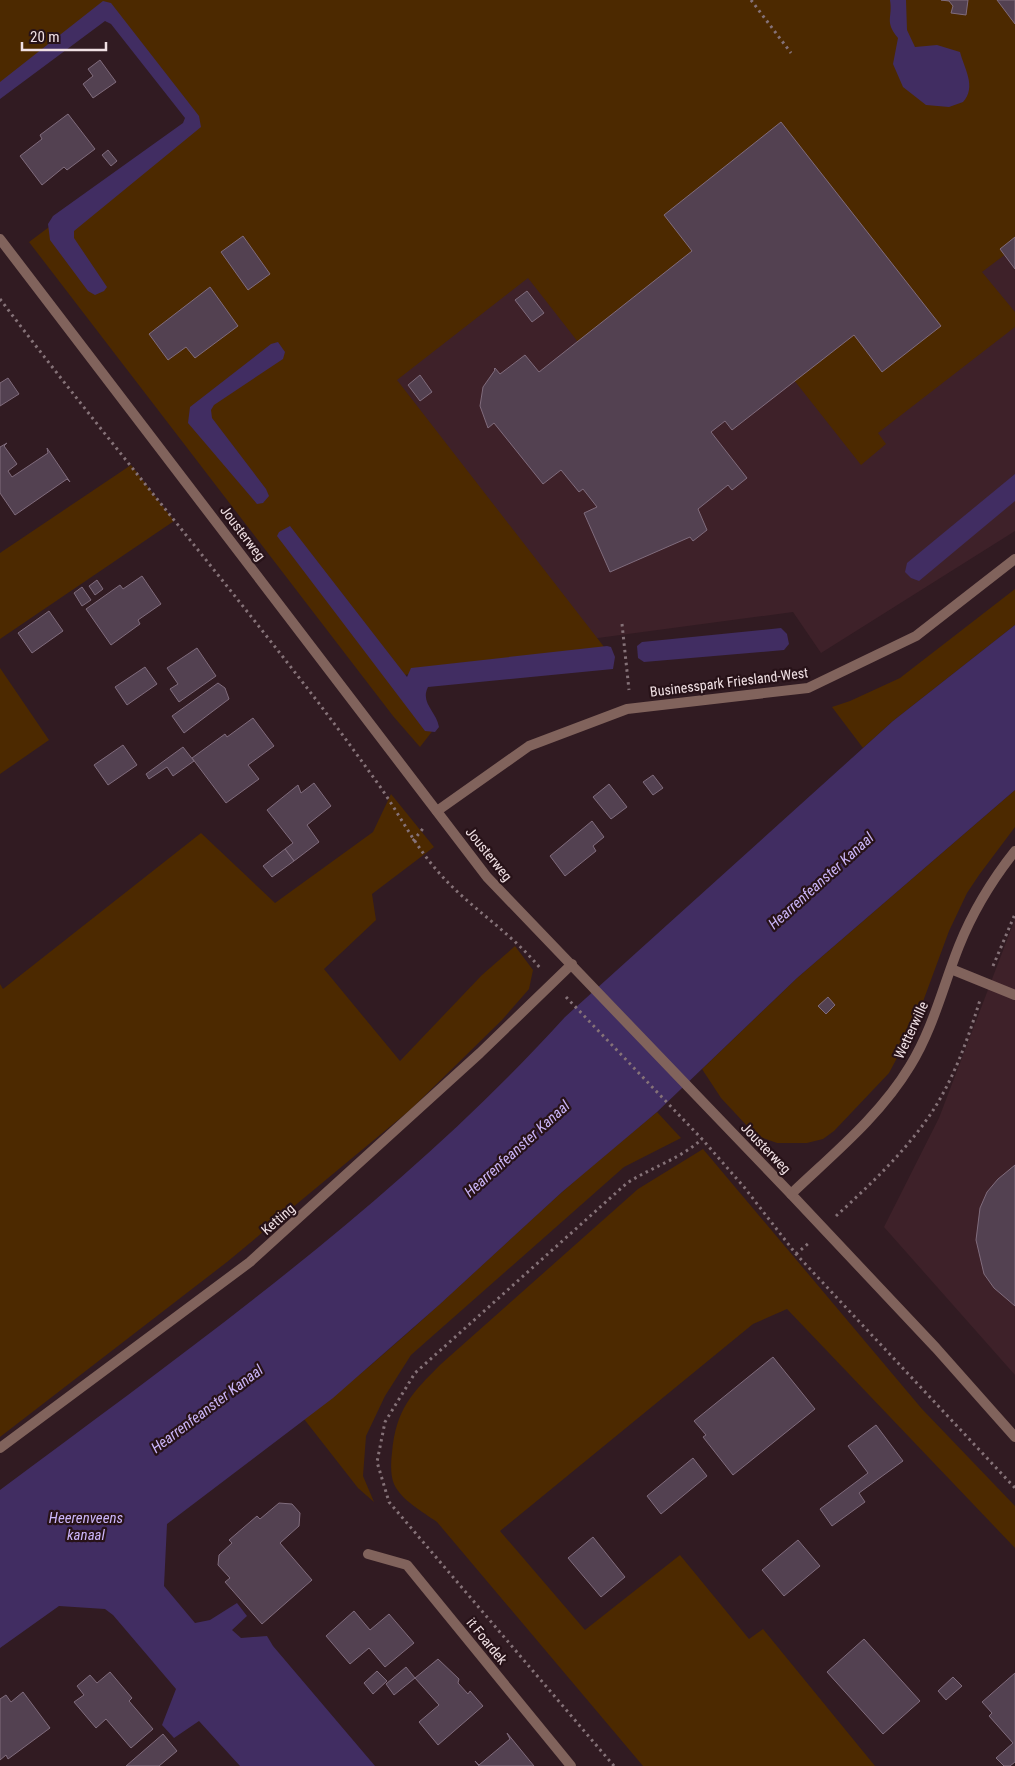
<svg xmlns="http://www.w3.org/2000/svg" width="1015" height="1766" font-family="'Roboto Condensed',sans-serif">
  <style>
    .built { fill: #3e2129 }
    .green { fill: #4c2900 }
    .water { fill: #412d62 }
    .building { fill: #534151; stroke: #806c7d }
    .lines { fill: none; stroke-linecap: round; stroke-linejoin: round }
    .path { stroke: #857278; stroke-width: 3; stroke-dasharray: 2.5 4; stroke-linecap: butt }
    .service { stroke: #81635c; stroke-width: 10 }
    .minor { stroke: #81635c; stroke-width: 10 }
    .tertiary { stroke: #81635c; stroke-width: 10 }
    .labels { text-anchor: middle; stroke-width: 4.5; stroke-linejoin: round; paint-order: stroke }
    .street-label { font-size: 14px; fill: #f0e0e4; stroke: #271218 }
    .water-label { font-size: 15px; font-style: italic; fill: #cbb5f9; stroke: #271218 }
  </style>
  <rect width="100%" height="100%" fill="#311b22"/>
  <g class="built">
    <path d="M 778,0 L 1015,0 L 1015,531 L 821,653 L 793,612 L 598,638 L 378,658 L 226,119 Z"/>
    <path d="M 1015,919 L 1015,1375 L 884,1227 L 939,1118 Z"/>
  </g>
  <g class="green">
    <path d="M 0,0 L 1003,0 L 1015,16 L 1015,247 L 982,272 L 1015,312 L 1015,327 L 878,433 L 886,444 L 861,465 L 693,252 L 578,342 L 528,278 L 397,380 L 608,652 L 395,676 L 434,729 L 420,747 L 393,716 L 29,242 L 191,121 L 108,11 L 0,90 Z"/>
    <path d="M 131,465 L 174,521 L 0,639 L 0,553 Z"/>
    <path d="M 1015,589 L 1015,625 L 893,721 L 863,748 L 832,707 L 850,701 L 900,678 Z"/>
    <path d="M 0,668 L 49,740 L 0,774 Z"/>
    <path d="M 1015,790 L 1015,827 L 979,875 L 967,893 L 949,931 L 914,1026 L 889,1073 L 834,1131 L 823,1139 L 807,1143 L 777,1143 L 763,1138 L 749,1128 L 721,1098 L 702,1069 L 797,978 Z"/>
    <path d="M 391,794 L 434,847 L 372,894 L 376,920 L 324,969 L 400,1061 L 482,975 L 515,946 L 533,970 L 529,989 L 502,1020 L 410,1110 L 227,1262 L 0,1437 L 0,984 L 3,989 L 201,833 L 275,903 L 373,832 Z"/>
    <path d="M 657,1112 L 681,1138 L 624,1167 L 411,1355 L 385,1396 L 366,1436 L 363,1476 L 374,1502 L 358,1488 L 304,1419 C 395,1350 476,1269 561,1193 C 592,1165 625,1139 657,1112 Z"/>
    <path d="M 703,1149 L 922,1409 L 1015,1506 L 1015,1548 L 787,1309 L 753,1324 L 500,1531 L 585,1630 L 680,1555 L 749,1639 L 763,1629 L 875,1766 L 643,1766 L 437,1522 C 423,1512 401,1500 394,1484 C 390,1475 391,1461 392,1453 C 396,1409 411,1394 441,1364 L 638,1189 Z"/>
  </g>
  <g class="water">
    <path d="M 890,0 L 906,0 L 907,30 L 915,47 L 937,45 L 960,52 C 964,68 977,87 963,102 L 949,107 L 926,105 L 903,87 L 893,64 L 898,38 C 884,21 893,18 890,0 Z"/>
    <path d="M 103,1 L 111,3 L 199,116 L 201,127 L 74,231 L 74,238 L 107,287 L 104,291 L 95,295 L 88,291 L 50,240 L 48,224 L 53,216 L 183,123 L 185,118 L 111,24 L 105,21 L 0,99 L 0,82 Z"/>
    <path d="M 278,342 L 285,352 L 283,359 L 214,405 L 211,410 L 212,418 L 266,489 L 269,496 L 263,503 L 257,504 L 188,423 L 190,407 L 271,344 Z"/>
    <path d="M 1015,474 L 1015,501 L 919,581 L 911,578 L 905,572 L 907,563 Z"/>
    <path d="M 290,526 L 407,677 L 411,668 L 607,646 L 611,647 L 615,657 L 613,669 L 428,687 C 420,703 436,711 439,727 L 435,732 L 425,731 L 277,536 L 279,532 Z"/>
    <path d="M 1015,625 L 1015,790 L 797,978 L 657,1112 L 562,1192 L 439,1305 L 333,1398 L 167,1524 L 164,1586 L 195,1623 L 210,1620 L 237,1603 L 247,1616 L 232,1630 L 241,1638 L 267,1636 L 273,1646 L 375,1766 L 240,1766 L 199,1721 L 174,1738 L 162,1725 L 176,1689 L 113,1615 L 105,1609 L 59,1606 L 0,1648 L 0,1490 C 196,1344 400,1199 565,1017 L 893,721 Z"/>
    <path d="M 781,628 L 787,634 L 789,644 L 784,650 L 644,662 L 638,658 L 637,646 L 642,642 Z"/>
  </g>
  <g class="building">
    <path d="M 941,0 L 968,0 L 966,15 L 951,13 L 953,6 L 949,1 Z"/>
    <path d="M 997,0 L 1015,0 L 1015,24 Z"/>
    <path d="M 100,60 L 116,82 L 93,98 L 83,84 L 93,76 L 88,69 Z"/>
    <path d="M 68,114 L 95,149 L 67,170 L 64,167 L 42,185 L 20,156 L 42,139 L 40,135 Z"/>
    <path d="M 781,122 L 941,326 L 882,372 L 854,335 L 732,430 L 725,421 L 711,432 L 747,478 L 732,490 L 728,485 L 698,509 L 707,530 L 693,541 L 690,537 L 610,572 L 584,513 L 597,507 L 583,489 L 579,492 L 561,470 L 543,484 L 494,423 L 488,428 L 480,406 L 483,387 L 495,370 L 494,369 L 495,368 L 500,374 L 525,355 L 539,372 L 692,251 L 664,215 Z"/>
    <path d="M 108,150 L 117,161 L 111,166 L 102,155 Z"/>
    <path d="M 243,236 L 270,274 L 248,290 L 221,252 Z"/>
    <path d="M 1015,237 L 1015,269 L 1000,249 Z"/>
    <path d="M 210,287 L 238,326 L 195,358 L 186,347 L 168,360 L 149,334 Z"/>
    <path d="M 527,291 L 544,313 L 532,322 L 515,300 Z"/>
    <path d="M 420,375 L 432,392 L 420,401 L 408,385 Z"/>
    <path d="M 8,378 L 19,394 L 0,406 L 0,383 Z"/>
    <path d="M 7,443 L 4,446 L 17,464 L 8,471 L 12,477 L 48,453 L 47,448 L 70,482 L 67,479 L 15,515 L 0,493 L 0,447 Z"/>
    <path d="M 142,576 L 161,604 L 138,620 L 140,624 L 111,645 L 86,609 L 120,585 L 123,589 Z"/>
    <path d="M 97,580 L 103,589 L 95,595 L 89,586 Z"/>
    <path d="M 82,587 L 91,600 L 82,606 L 74,593 Z"/>
    <path d="M 49,611 L 63,631 L 32,653 L 18,633 Z"/>
    <path d="M 197,648 L 216,676 L 179,702 L 170,689 L 178,684 L 167,668 Z"/>
    <path d="M 145,667 L 157,684 L 127,705 L 115,687 Z"/>
    <path d="M 218,683 L 225,688 L 229,699 L 184,733 L 172,716 Z"/>
    <path d="M 253,718 L 274,746 L 248,765 L 259,779 L 226,803 L 192,758 L 225,734 L 227,737 Z"/>
    <path d="M 123,745 L 137,765 L 108,785 L 94,765 Z"/>
    <path d="M 183,747 L 194,761 L 173,776 L 167,767 L 149,779 L 146,774 Z"/>
    <path d="M 653,775 L 663,788 L 653,795 L 643,782 Z"/>
    <path d="M 314,783 L 331,806 L 307,825 L 319,842 L 294,861 L 285,849 L 293,843 L 267,810 L 298,785 L 301,793 Z"/>
    <path d="M 609,784 L 627,807 L 611,819 L 593,797 Z"/>
    <path d="M 592,821 L 604,837 L 593,846 L 596,851 L 565,876 L 550,856 Z"/>
    <path d="M 285,849 L 294,861 L 272,877 L 263,866 Z"/>
    <path d="M 828,997 L 835,1005 L 826,1014 L 818,1006 Z"/>
    <path d="M 1015,1165 L 1015,1306 L 994,1288 L 984,1274 L 976,1240 L 980,1208 L 987,1192 L 998,1179 Z"/>
    <path d="M 773,1357 L 815,1409 L 733,1475 L 703,1437 L 706,1435 L 694,1421 Z"/>
    <path d="M 876,1425 L 903,1461 L 859,1493 L 865,1502 L 832,1526 L 820,1509 L 868,1473 L 848,1446 Z"/>
    <path d="M 693,1458 L 707,1476 L 661,1514 L 647,1496 Z"/>
    <path d="M 279,1503 L 292,1504 L 300,1513 L 299,1526 L 280,1543 L 312,1580 L 262,1624 L 225,1582 L 230,1578 L 218,1565 L 219,1555 L 232,1543 L 229,1540 L 257,1516 L 260,1519 Z"/>
    <path d="M 593,1537 L 625,1577 L 601,1597 L 568,1558 Z"/>
    <path d="M 798,1540 L 820,1566 L 784,1596 L 762,1570 Z"/>
    <path d="M 354,1611 L 370,1630 L 389,1614 L 414,1643 L 385,1667 L 369,1648 L 350,1664 L 326,1636 Z"/>
    <path d="M 864,1639 L 920,1701 L 883,1734 L 827,1672 Z"/>
    <path d="M 438,1659 L 459,1679 L 458,1683 L 468,1694 L 470,1691 L 483,1706 L 438,1745 L 419,1722 L 439,1705 L 415,1678 Z"/>
    <path d="M 406,1667 L 415,1678 L 394,1695 L 386,1684 Z"/>
    <path d="M 377,1671 L 387,1681 L 373,1694 L 364,1683 Z"/>
    <path d="M 110,1672 L 132,1698 L 129,1701 L 153,1729 L 131,1748 L 106,1719 L 96,1728 L 74,1702 L 84,1695 L 77,1686 L 90,1675 L 97,1683 Z"/>
    <path d="M 1015,1673 L 1015,1762 L 1010,1766 L 1004,1766 L 996,1758 L 1013,1743 L 989,1716 L 992,1713 L 982,1702 Z"/>
    <path d="M 953,1677 L 962,1686 L 946,1700 L 938,1691 Z"/>
    <path d="M 23,1692 L 50,1728 L 8,1759 L 6,1755 L 0,1760 L 0,1699 L 6,1695 L 11,1702 Z"/>
    <path d="M 507,1733 L 534,1766 L 479,1766 L 475,1761 L 479,1765 L 510,1739 Z"/>
    <path d="M 163,1734 L 177,1751 L 159,1766 L 126,1766 Z"/>
  </g>
  <g class="lines">
    <g class="path">
      <path d="M 751,0 L 791,53"/>
      <path d="M 0,299 C 102,434 211,563 314,697 C 337,727 359,757 381,788 C 399,814 413,842 434,867 C 465,905 509,930 540,968"/>
      <path d="M 622,624 L 629,690"/>
      <path d="M 413,841 L 425,826"/>
      <path d="M 993,966 L 1015,914"/>
      <path d="M 566,997 L 702,1139 L 744,1187 L 796,1254 L 1015,1488"/>
      <path d="M 836,1216 C 870,1185 906,1151 932,1112 C 954,1078 968,1039 980,1000"/>
      <path d="M 796,1254 L 810,1242"/>
      <path d="M 614,1766 L 389,1502 L 377,1462 L 385,1422 L 415,1373 L 627,1183 C 652,1167 680,1159 702,1139"/>
    </g>
    <g class="service">
      <path d="M 951,969 L 1015,995"/>
      <path d="M 0,1448 L 250,1262 L 480,1053 L 572,964"/>
    </g>
    <g class="minor">
      <path d="M 437,811 L 529,746 L 627,709 L 808,688 L 916,636 L 1015,559"/>
      <path d="M 368,1554 L 407,1565 L 571,1766"/>
    </g>
    <g class="tertiary">
      <path d="M 0,239 L 487,877 L 791,1194 L 936,1348 L 1015,1437"/>
      <path d="M 791,1194 C 833,1154 880,1116 910,1066 C 933,1029 943,986 959,946 C 973,911 992,880 1015,851"/>
    </g>
  </g>
  <g class="labels">
    <g class="street-label">
      <text transform="translate(243 533) rotate(53)" y="5">Jousterweg</text>
      <text transform="translate(729 682) rotate(-7)" y="5">Businesspark Friesland-West</text>
      <text transform="translate(489 854) rotate(51)" y="5">Jousterweg</text>
      <text transform="translate(911 1030) rotate(-65)" y="5">Wetterwille</text>
      <text transform="translate(766 1148) rotate(46)" y="5">Jousterweg</text>
      <text transform="translate(278 1219) rotate(-41)" y="5">Ketting</text>
      <text transform="translate(487 1641) rotate(51)" y="5">it Foardek</text>
    </g>
    <g class="water-label">
      <text transform="translate(821 881) rotate(-42)" y="5">Hearrenfeanster Kanaal</text>
      <text transform="translate(517 1149) rotate(-42)" y="5">Hearrenfeanster Kanaal</text>
      <text transform="translate(207 1409) rotate(-37)" y="5">Hearrenfeanster Kanaal</text>
      <text x="86" y="1523">Heerenveens<tspan x="86" dy="17">kanaal</tspan></text>
    </g>
  </g>
  <path d="M22 42v8h84v-8" fill="none" stroke="#f0e0e4" stroke-width="2.5"/>
  <text x="30" y="42" font-size="15" fill="#f0e0e4" stroke="#271218" stroke-width="4" paint-order="stroke">20 m</text>
</svg>
